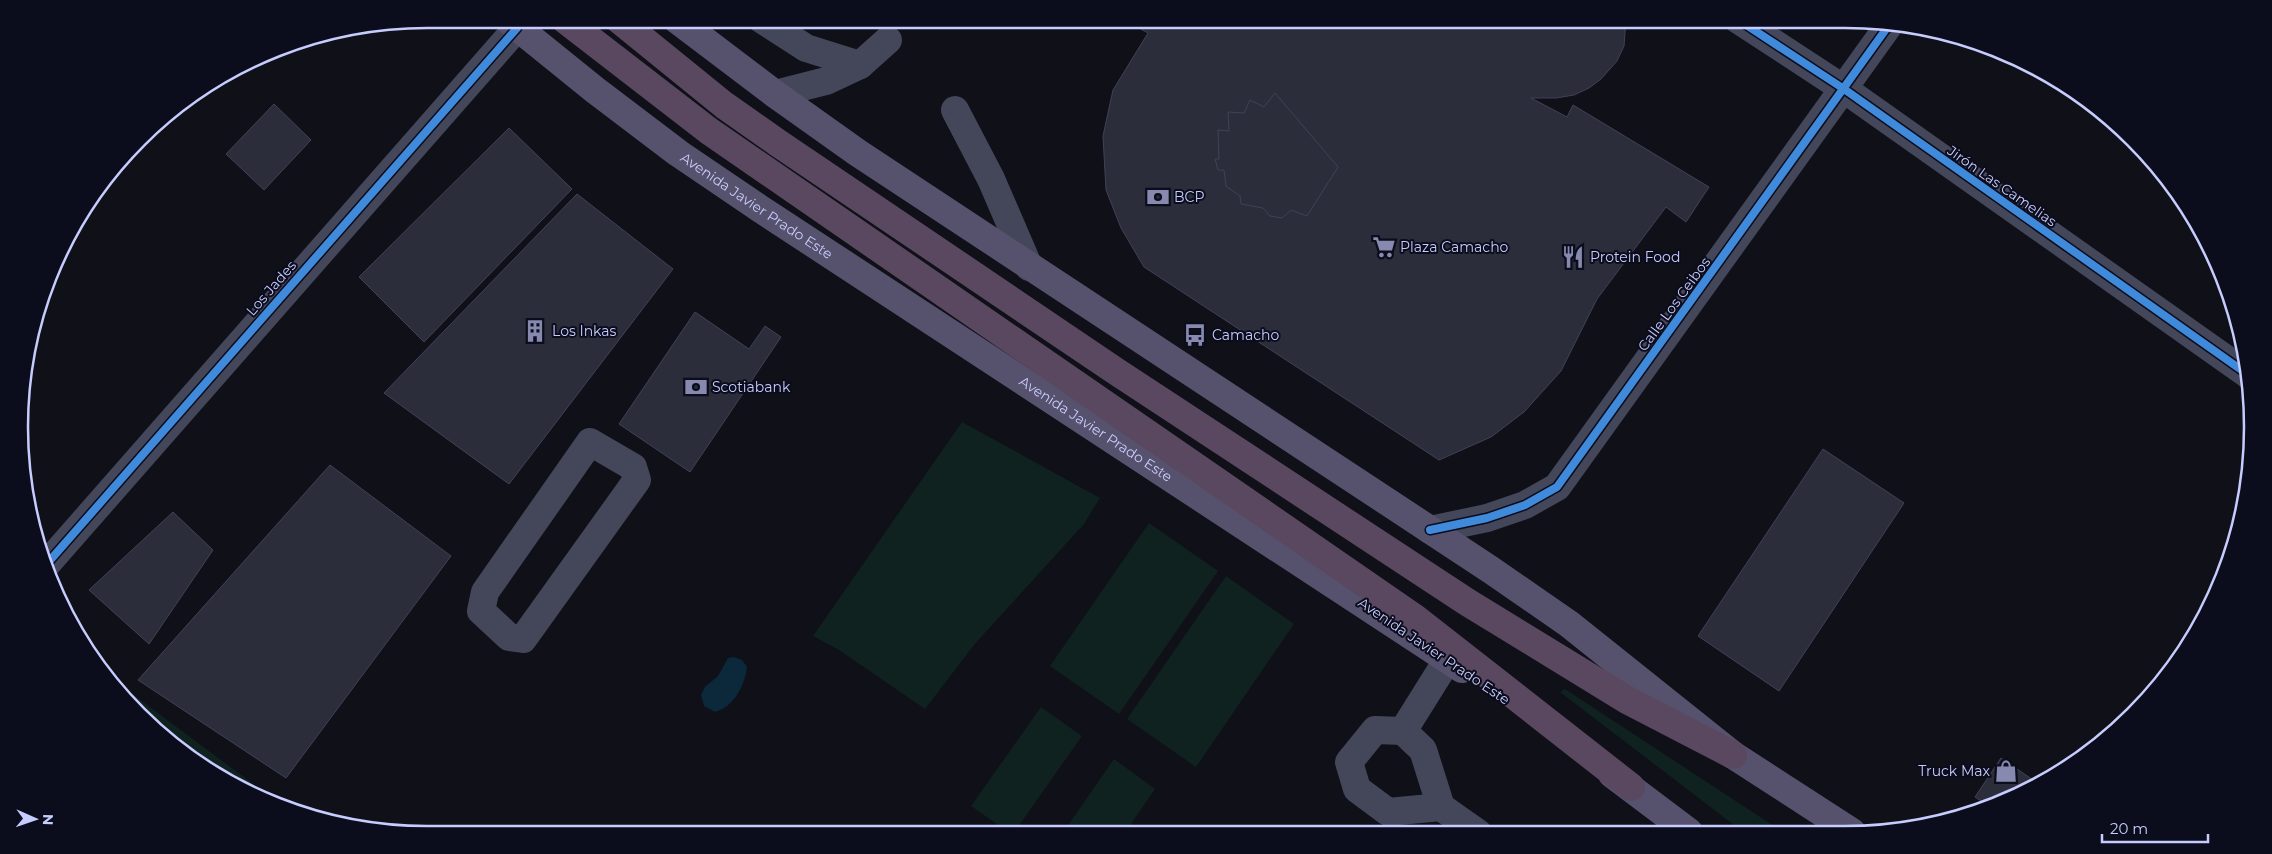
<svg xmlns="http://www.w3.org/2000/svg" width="2272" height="854" font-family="Montserrat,sans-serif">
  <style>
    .green { fill: #0f221f }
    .water { fill: #0c283b }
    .building { fill: #2c2d3b; stroke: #414157 }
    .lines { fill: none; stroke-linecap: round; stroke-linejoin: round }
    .minor { stroke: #444759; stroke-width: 28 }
    .major { stroke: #56516c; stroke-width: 28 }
    .highway { stroke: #5a4860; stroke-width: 28 }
    .cycleway-casing { stroke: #0b0c1c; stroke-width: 11 }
    .cycleway { stroke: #408adc; stroke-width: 8 }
    .labels { text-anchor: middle; stroke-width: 4; stroke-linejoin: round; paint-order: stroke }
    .street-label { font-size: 14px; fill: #c7ccfe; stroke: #0b0c1c }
    .poi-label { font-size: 14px; fill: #c7ccfe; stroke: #0b0c1c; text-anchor: start }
    .rim { fill: none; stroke: #c7ccfe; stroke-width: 2.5 }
  </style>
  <rect width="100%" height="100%" fill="#0f1018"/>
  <g class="green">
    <path d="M 962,422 L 1100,498 L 1084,524 L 974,645 L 925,709 L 839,650 L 813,636 Z"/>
    <path d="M 1149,523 L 1218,571 L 1119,714 L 1050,666 Z"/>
    <path d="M 1226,576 L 1294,624 L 1196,767 L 1127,719 Z"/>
    <path d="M 107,675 L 284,807 L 246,793 L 179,751 Z"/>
    <path d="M 1565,689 L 1783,832 L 1743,832 L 1560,692 Z"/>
    <path d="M 1041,707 L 1082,736 L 1013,834 L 1011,834 L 971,806 Z"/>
    <path d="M 1114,759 L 1155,789 L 1124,834 L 1062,834 Z"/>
  </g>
  <path class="water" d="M 734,657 L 742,660 L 747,667 C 745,685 734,707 715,712 L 704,706 L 701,695 L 705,687 L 718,676 L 728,658 Z"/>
  <g class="building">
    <path d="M 787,19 L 810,19 L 800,30 Z"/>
    <path d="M 1123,19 L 1626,19 L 1624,46 L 1617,61 L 1601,79 L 1589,88 L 1574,95 L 1556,98 L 1531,98 L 1567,117 L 1573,105 L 1709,187 L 1686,222 L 1666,207 L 1597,299 L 1561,371 L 1524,412 L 1491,437 L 1439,460 L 1144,267 L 1121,228 L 1106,190 L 1103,136 L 1113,90 L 1148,33 Z"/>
    <path d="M 1275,93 L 1338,167 L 1307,216 L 1291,210 L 1282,218 L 1270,216 L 1263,208 L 1241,204 L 1240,196 L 1226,186 L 1224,170 L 1218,170 L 1215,159 L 1219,159 L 1218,130 L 1229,131 L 1228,112 L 1244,113 L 1250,100 L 1264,107 Z"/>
    <path d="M 274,104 L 311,140 L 264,190 L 226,154 Z"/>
    <path d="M 509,128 L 572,189 L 424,342 L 359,277 Z"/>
    <path d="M 577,194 L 673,269 L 509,484 L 384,393 Z"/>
    <path d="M 695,312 L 749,349 L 765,326 L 781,337 L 690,472 L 619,424 Z"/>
    <path d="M 1823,449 L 1904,503 L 1779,691 L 1698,636 Z"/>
    <path d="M 330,465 L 451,556 L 286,778 L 138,680 Z"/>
    <path d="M 173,512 L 213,550 L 149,644 L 89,590 Z"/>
    <path d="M 2001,758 L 2039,784 L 2025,793 L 1987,805 L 1975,797 Z"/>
  </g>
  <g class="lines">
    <g class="minor">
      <path d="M 761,19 L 806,48 L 860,65"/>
      <path d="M 1737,19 L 1844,89 L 2250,376"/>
      <path d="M 775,94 L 826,81 L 860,65 L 888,40"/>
      <path d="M 955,110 L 991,179 L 1029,267"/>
      <path d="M 590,442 L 633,467 L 637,480 L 523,639 L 509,637 L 481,611 L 485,592 Z"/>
      <path d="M 1430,530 L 1487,518 L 1525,505 L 1557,487 L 1889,25"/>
      <path d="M 45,566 L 517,28"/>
      <path d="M 1448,659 L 1403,731 L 1375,730 L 1349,762 L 1357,789 L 1388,812 L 1441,807 L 1478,833"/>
      <path d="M 1403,731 L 1423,750 L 1441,807"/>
    </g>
    <g class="major">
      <path id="s1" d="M 507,19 L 595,90 L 678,153 L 759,208 L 1462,669"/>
      <path d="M 676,19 L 775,94 L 858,153 L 1491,570 L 1569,624 L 1733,755 L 1852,832"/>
      <path d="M 1612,774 L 1689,832"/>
    </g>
    <g class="highway">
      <path d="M 564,19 L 709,131 L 1415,618 L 1631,787"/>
      <path d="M 618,19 L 724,105 L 778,143 L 1117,372 L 1467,602 L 1627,700 L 1733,755"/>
    </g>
    <defs>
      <g id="cycleway">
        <path d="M 1737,19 L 1844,89 L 2250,376"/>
        <path d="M 1430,530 L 1487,518 L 1525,505 L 1557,487 L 1889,25"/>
        <path d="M 45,566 L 517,28"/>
      </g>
    </defs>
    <use href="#cycleway" class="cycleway-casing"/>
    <use href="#cycleway" class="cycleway"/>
  </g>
  <defs>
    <symbol id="bank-bare" viewBox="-9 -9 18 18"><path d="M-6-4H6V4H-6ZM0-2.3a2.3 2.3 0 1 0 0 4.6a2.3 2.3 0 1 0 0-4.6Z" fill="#878aae" stroke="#0b0c1c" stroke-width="2.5" paint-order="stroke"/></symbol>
    <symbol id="supermarket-bare" viewBox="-9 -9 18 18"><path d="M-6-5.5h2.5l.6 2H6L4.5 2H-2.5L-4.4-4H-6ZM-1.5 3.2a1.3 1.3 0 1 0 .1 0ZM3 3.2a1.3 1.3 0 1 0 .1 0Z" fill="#878aae" stroke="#0b0c1c" stroke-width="2.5" paint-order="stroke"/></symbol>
    <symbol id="restaurant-bare" viewBox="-9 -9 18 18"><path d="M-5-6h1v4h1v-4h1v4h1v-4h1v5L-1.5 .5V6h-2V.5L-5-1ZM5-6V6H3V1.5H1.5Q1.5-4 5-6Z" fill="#878aae" stroke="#0b0c1c" stroke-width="2.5" paint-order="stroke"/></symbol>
    <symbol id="building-bare" viewBox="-9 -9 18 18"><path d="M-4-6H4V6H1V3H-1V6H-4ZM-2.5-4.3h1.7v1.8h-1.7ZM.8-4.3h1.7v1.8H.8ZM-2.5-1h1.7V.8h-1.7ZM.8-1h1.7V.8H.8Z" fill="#878aae" stroke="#0b0c1c" stroke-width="2.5" paint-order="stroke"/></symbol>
    <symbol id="bus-bare" viewBox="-9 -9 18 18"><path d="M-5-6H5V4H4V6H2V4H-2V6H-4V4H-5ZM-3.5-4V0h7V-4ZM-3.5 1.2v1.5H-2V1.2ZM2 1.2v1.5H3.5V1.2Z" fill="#878aae" stroke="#0b0c1c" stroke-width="2.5" paint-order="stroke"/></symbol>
    <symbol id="shop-bare" viewBox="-9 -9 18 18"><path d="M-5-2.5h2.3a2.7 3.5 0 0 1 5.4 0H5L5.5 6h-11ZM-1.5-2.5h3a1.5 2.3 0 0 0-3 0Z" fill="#878aae" stroke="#0b0c1c" stroke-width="2.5" paint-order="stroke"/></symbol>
  </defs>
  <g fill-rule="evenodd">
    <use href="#bank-bare" x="1142" y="181" width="32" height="32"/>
    <use href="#supermarket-bare" x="1368" y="231" width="32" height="32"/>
    <use href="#restaurant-bare" x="1557" y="241" width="32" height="32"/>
    <use href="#building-bare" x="519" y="315" width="32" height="32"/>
    <use href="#bus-bare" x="1179" y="319" width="32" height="32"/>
    <use href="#bank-bare" x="680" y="371" width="32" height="32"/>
    <use href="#shop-bare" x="1990" y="755" width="32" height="32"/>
  </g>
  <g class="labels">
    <g class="street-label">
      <text transform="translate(2002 186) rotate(35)" y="5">Jirón Las Camelias</text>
      <text dy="5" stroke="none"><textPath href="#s1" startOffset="312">Avenida Javier Prado Este</textPath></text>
      <text transform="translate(271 288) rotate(-49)" y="5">Los Jades</text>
      <text transform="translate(1674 304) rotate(-54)" y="5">Calle Los Ceibos</text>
      <text dy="5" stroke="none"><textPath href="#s1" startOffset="718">Avenida Javier Prado Este</textPath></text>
      <text transform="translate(1434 651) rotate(34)" y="5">Avenida Javier Prado Este</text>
    </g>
    <g class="poi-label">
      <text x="1174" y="202">BCP</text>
      <text x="1400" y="252">Plaza Camacho</text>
      <text x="1590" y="262">Protein Food</text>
      <text x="552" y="336">Los Inkas</text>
      <text x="1212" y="340">Camacho</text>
      <text x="712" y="392">Scotiabank</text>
      <text x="1990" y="776" text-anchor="end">Truck Max</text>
    </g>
  </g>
  <path d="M0 0H2272V854H0ZM427 28H1845A399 399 0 0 1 2244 427V427A399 399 0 0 1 1845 826H427A399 399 0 0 1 28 427V427A399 399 0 0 1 427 28Z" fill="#0b0c1c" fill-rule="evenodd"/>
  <path class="rim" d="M427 28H1845A399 399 0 0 1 2244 427V427A399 399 0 0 1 1845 826H427A399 399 0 0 1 28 427V427A399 399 0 0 1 427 28Z"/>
  <g transform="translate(35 819) rotate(92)" stroke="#0b0c1c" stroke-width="4" paint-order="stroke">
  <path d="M0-4L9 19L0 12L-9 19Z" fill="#c7ccfe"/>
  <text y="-8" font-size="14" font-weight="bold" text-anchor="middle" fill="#c7ccfe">N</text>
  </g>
  <path d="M2102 834v8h106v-8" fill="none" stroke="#c7ccfe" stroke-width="2.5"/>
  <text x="2110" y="834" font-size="15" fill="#c7ccfe" stroke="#0b0c1c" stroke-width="4" paint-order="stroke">20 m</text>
</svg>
